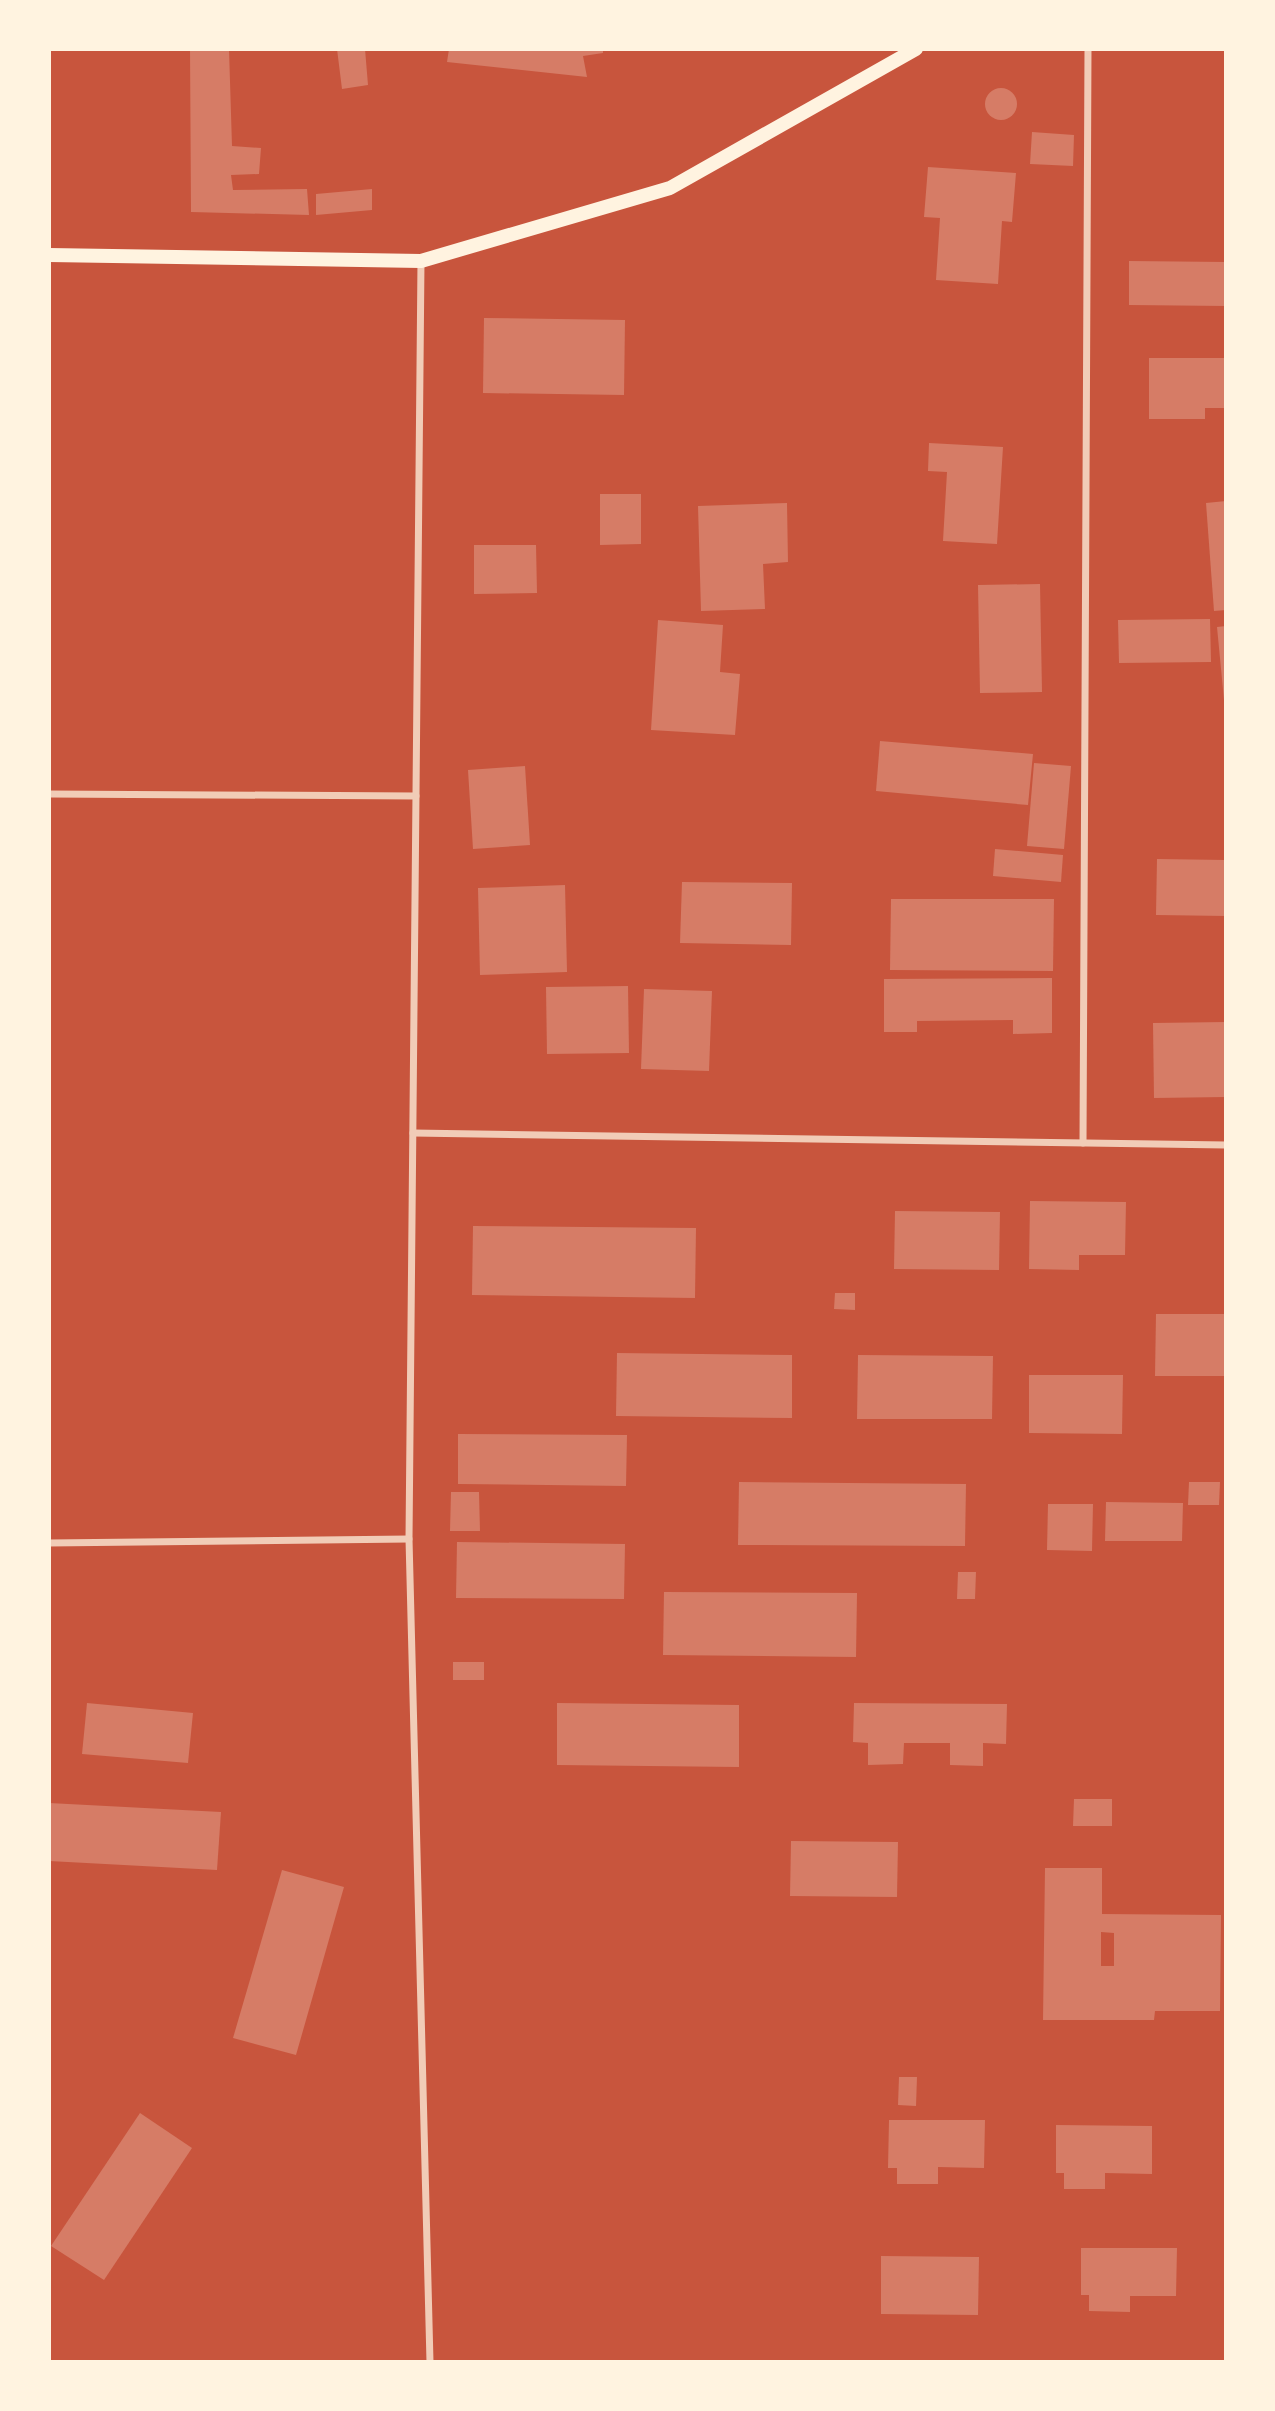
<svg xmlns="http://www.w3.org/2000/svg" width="1275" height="2411" font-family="Quicksand,sans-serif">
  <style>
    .building { fill: #d67c66; fill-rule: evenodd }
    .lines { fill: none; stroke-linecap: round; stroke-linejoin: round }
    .minor { stroke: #f1ccb7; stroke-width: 7 }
    .secondary { stroke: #fff3e0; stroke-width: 14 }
  </style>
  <rect width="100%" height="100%" fill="#c8553d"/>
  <g class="building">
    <path d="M 190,49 L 229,49 L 232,146 L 261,148 L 259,174 L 231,175 L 233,190 L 307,189 L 309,215 L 191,212 Z"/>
    <path d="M 337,49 L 365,49 L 368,85 L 342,89 Z"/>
    <path d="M 449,49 L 603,49 L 603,53 L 583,56 L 587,77 L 447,62 Z"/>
    <circle cx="1001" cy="104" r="16"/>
    <path d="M 1032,132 L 1074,135 L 1073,166 L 1030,164 Z"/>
    <path d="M 928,167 L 1016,173 L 1012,222 L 1002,221 L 998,284 L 936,280 L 940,218 L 924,217 Z"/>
    <path d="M 372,189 L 372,210 L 316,215 L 316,194 Z"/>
    <path d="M 1129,261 L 1226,262 L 1226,306 L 1129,305 Z"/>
    <path d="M 484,318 L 625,320 L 624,395 L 483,393 Z"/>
    <path d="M 1149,358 L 1226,358 L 1226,408 L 1205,408 L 1205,419 L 1149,419 Z"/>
    <path d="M 929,443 L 1003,447 L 997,544 L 943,541 L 947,472 L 928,471 Z"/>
    <path d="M 600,494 L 641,494 L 641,544 L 600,545 Z"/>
    <path d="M 1226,501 L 1226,610 L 1214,611 L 1206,503 Z"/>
    <path d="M 787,503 L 788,562 L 763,564 L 765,609 L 701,611 L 698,506 Z"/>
    <path d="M 474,545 L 536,545 L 537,593 L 474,594 Z"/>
    <path d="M 1040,584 L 1042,692 L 980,693 L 978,585 Z"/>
    <path d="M 1210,619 L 1211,662 L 1119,663 L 1118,620 Z"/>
    <path d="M 658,620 L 723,625 L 720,672 L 740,674 L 735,735 L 651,730 Z"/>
    <path d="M 1226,626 L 1226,699 L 1224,700 L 1217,627 Z"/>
    <path d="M 880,741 L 1033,754 L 1028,805 L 876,791 Z"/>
    <path d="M 1034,763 L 1071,766 L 1064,849 L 1027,846 Z"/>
    <path d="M 525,766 L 530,845 L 473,849 L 468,770 Z"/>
    <path d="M 995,849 L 1063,855 L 1061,882 L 993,876 Z"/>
    <path d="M 1157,859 L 1226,860 L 1226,916 L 1156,915 Z"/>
    <path d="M 682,882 L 792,883 L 791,945 L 680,943 Z"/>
    <path d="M 565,885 L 567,972 L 480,975 L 478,888 Z"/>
    <path d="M 891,899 L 1054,899 L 1053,971 L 890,970 Z"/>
    <path d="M 1052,978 L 1052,1033 L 1013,1034 L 1013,1020 L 917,1021 L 917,1032 L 884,1032 L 884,979 Z"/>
    <path d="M 628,986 L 629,1053 L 547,1054 L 546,987 Z"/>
    <path d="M 644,989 L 712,991 L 709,1071 L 641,1069 Z"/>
    <path d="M 1226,1022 L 1226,1097 L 1154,1098 L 1153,1023 Z"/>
    <path d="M 1030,1201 L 1126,1202 L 1125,1255 L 1079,1255 L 1079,1270 L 1029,1269 Z"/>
    <path d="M 895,1211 L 1000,1212 L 999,1270 L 894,1269 Z"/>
    <path d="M 473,1226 L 696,1228 L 695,1298 L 472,1295 Z"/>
    <path d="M 835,1293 L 855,1293 L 855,1310 L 834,1309 Z"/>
    <path d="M 1156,1314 L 1226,1314 L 1226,1376 L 1155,1376 Z"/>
    <path d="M 617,1353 L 792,1355 L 792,1418 L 616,1416 Z"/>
    <path d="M 858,1355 L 993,1356 L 992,1419 L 857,1419 Z"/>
    <path d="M 1029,1375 L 1123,1375 L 1122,1434 L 1029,1433 Z"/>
    <path d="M 458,1434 L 627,1435 L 626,1486 L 458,1484 Z"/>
    <path d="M 739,1482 L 966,1484 L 965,1546 L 738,1545 Z"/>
    <path d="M 1189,1482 L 1220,1482 L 1219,1505 L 1188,1505 Z"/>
    <path d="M 451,1492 L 479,1492 L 480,1531 L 450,1531 Z"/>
    <path d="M 1106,1502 L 1183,1503 L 1182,1541 L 1105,1541 Z"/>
    <path d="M 1048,1504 L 1093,1504 L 1092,1551 L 1047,1550 Z"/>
    <path d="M 457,1542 L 625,1544 L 624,1599 L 456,1598 Z"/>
    <path d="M 958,1572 L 976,1572 L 975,1599 L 957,1599 Z"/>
    <path d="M 664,1592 L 857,1593 L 856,1657 L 663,1655 Z"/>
    <rect x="453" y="1662" width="31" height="18"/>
    <path d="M 87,1703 L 193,1713 L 188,1763 L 82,1754 Z"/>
    <path d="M 557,1703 L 739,1705 L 739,1767 L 557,1765 Z"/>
    <path d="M 854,1703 L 1007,1704 L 1006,1744 L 983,1743 L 983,1766 L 950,1765 L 950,1743 L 904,1743 L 903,1764 L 868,1765 L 868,1743 L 853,1742 Z"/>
    <path d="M 1074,1799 L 1112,1799 L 1112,1826 L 1073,1826 Z"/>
    <path d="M 49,1803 L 221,1812 L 217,1870 L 49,1861 Z"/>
    <path d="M 791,1841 L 898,1842 L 897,1897 L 790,1896 Z"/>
    <path d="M 1045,1868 L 1102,1868 L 1102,1914 L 1221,1915 L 1220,2011 L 1155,2011 L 1154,2020 L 1043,2020 ZM 1101,1932 L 1114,1933 L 1114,1966 L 1101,1966 Z"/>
    <path d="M 282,1870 L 344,1887 L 296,2055 L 233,2038 Z"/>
    <path d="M 899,2077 L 917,2077 L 916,2106 L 898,2105 Z"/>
    <path d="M 140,2113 L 192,2148 L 104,2280 L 51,2246 Z"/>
    <path d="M 889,2120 L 985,2120 L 984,2168 L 938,2167 L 938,2184 L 897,2184 L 897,2168 L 888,2168 Z"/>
    <path d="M 1056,2125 L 1152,2126 L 1152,2174 L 1105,2173 L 1105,2189 L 1064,2189 L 1064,2173 L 1056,2173 Z"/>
    <path d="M 1081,2248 L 1177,2248 L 1176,2296 L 1130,2296 L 1130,2312 L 1089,2311 L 1089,2295 L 1081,2295 Z"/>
    <path d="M 881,2256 L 979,2257 L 978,2315 L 881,2314 Z"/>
  </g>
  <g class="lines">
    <g class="minor">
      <path d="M 421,261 L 409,1539 L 430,2362"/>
      <path d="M 49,794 L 416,796"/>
      <path d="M 413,1133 L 1226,1145"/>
      <path d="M 1083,1143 L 1088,49"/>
      <path d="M 49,1543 L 409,1539"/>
    </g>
    <path class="secondary" d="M 49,255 L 421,261 L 670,188 L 916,49"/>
  </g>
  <rect width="1275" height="2411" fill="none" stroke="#fff3e0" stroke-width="102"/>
</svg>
